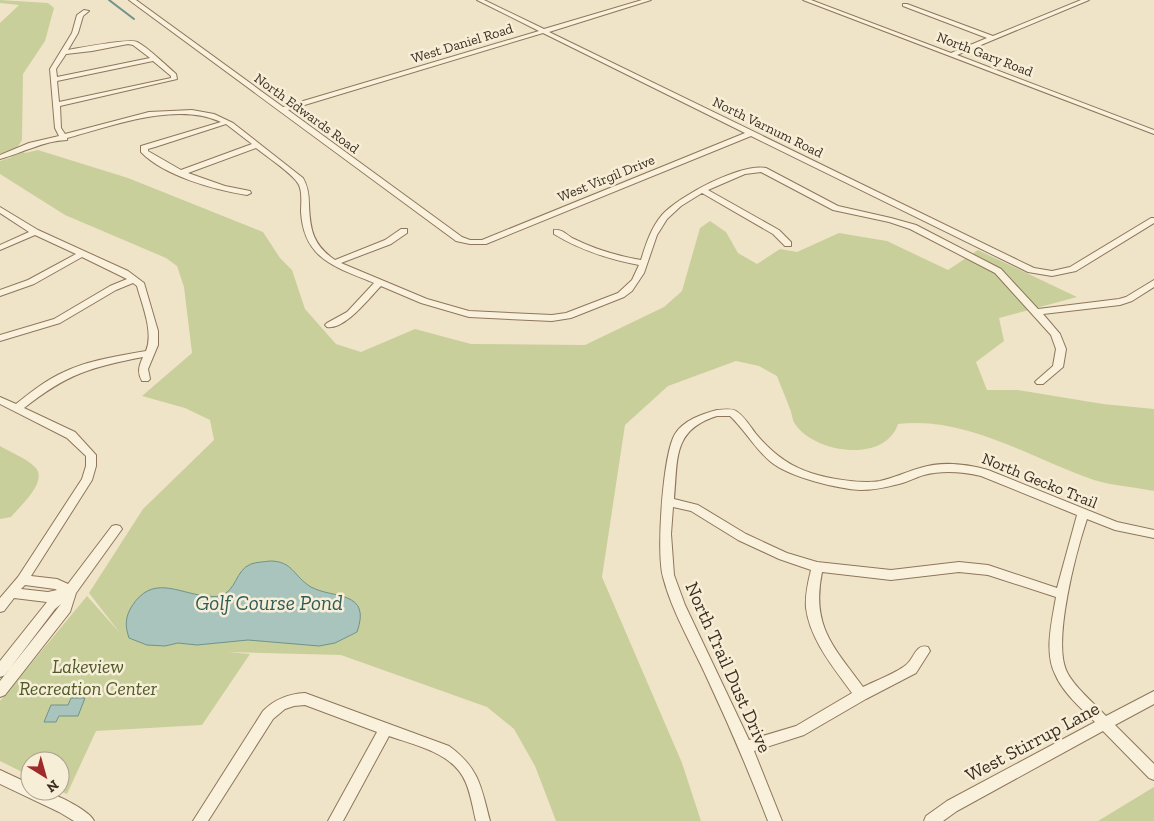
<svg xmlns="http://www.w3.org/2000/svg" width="1154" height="821" font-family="'Zilla Slab',serif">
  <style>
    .green { fill: #c9cf9b }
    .water { fill: #a9c4bc; stroke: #6f938a }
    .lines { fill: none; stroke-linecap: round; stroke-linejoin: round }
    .stream { stroke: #6f938a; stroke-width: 2 }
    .minor-casing { stroke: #8d765c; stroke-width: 2 }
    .minor { fill: #faf1dc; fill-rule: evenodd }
    .labels { text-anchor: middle; stroke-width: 5; stroke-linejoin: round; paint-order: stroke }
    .far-street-label { font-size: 14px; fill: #3d2e20; stroke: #f7eed8 }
    .street-label { font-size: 16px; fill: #3d2e20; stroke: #f7eed8 }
    .near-park-label { font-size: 19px; font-style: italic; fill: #4d5a26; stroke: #f7eed8 }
    .near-street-label { font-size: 19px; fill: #3d2e20; stroke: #f7eed8 }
    .near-water-label { font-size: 21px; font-style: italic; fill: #2f5d5a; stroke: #f7eed8 }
  </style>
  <rect width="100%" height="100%" fill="#f0e4c8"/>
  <g class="green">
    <path d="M 0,0 L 48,3 L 54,8 L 45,41 L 23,74 L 22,140 L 17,148 L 25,153 L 38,150 L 128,178 L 263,232 L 280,258 L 292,270 L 305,309 L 336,344 L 361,352 L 415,329 L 471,344 L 585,345 L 664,307 L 682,291 L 700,228 L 710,221 L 726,232 L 738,253 L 757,264 L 780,249 L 797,252 L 839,233 L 887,241 L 948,270 L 978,250 L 1077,297 L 999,318 L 1004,341 L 976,362 L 987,390 L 1018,390 L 1103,404 L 1154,409 L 1154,491 C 1135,487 1113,486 1094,480 C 1030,458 967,416 898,424 C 885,464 814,453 795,424 C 792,420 792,413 790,409 C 786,398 781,387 777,376 L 759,366 L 736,361 L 668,386 L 625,425 L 602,577 L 682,763 L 701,821 L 556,821 L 535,766 L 514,729 L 487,707 L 341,655 L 228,652 L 250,654 L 202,725 L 96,731 L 67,794 L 60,791 L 60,761 L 30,761 L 30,776 L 0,761 L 0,701 L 87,596 L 120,633 L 89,593 L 143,509 L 214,440 L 210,420 L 185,408 L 142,396 L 192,353 L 184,287 L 177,266 L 166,258 L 65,215 L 0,174 L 0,161 L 12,157 L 8,152 L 0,154 L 0,23 L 19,5 L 0,3 Z"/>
    <path d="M 0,446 C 10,452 26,458 35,467 C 49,481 20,506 11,517 L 0,519 Z"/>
    <path d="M 1154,787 L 1154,821 L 1098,821 L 1149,790 Z"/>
  </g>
  <g class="water">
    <path d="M 270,561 C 293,561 293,576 311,587 C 333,599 372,590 357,632 L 335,643 L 319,646 L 248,640 L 197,645 L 178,643 L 165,646 L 147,645 L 129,638 C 125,626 125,617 132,606 C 152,575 176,592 205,596 C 209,596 216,597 220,596 C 237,591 235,570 251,564 C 256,562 264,562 270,561 Z"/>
    <path d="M 71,698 L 85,698 L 78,716 L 59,716 L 56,722 L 44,722 L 51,705 L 68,705 Z"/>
  </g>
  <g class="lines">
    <path class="stream" d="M 109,0 L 134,19"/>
    <defs>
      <g id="minor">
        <path d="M 129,0 L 136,0 L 283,107 L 539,31 L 477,0 L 484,0 L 544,29 L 642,0 L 651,0 L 549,32 L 1034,268 L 1052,271 L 1070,267 L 1151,218 L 1154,218 L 1154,223 L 1076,271 L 1052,276 L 1028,272 L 751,136 L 486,244 L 470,244 L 456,241 ZM 543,33 L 745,133 L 482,240 L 470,240 L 462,237 L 288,110 Z"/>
        <path d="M 803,0 L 811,0 L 951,53 L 987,38 L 903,6 L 903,4 L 907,4 L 993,36 L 1081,0 L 1089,0 L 957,55 L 1154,130 L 1154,134 Z"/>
        <path d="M 84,10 L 89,11 L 83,16 L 78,33 L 68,50 C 80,48 130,38 137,42 C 146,46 167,66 176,74 L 177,79 L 60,106 L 61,128 L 65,134 L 149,112 L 192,110 L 214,114 L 233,123 L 303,178 C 308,187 309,195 309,205 C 310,230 313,245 335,260 L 385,240 L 401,229 L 407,229 L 407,233 L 391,244 L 341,263 L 427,299 L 469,311 L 552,315 L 566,313 L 618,293 L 632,280 L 639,265 C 608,259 580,250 554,234 L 554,230 C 561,229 566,234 572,238 C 594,249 617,256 641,260 C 646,244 651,228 662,215 C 679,196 741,163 766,168 L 838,206 L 891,218 L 916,225 L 1001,269 L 1038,309 L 1119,299 L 1126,297 L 1154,280 L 1154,287 L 1132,301 L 1120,305 L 1043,314 L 1060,334 L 1066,349 L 1063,367 L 1043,384 L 1037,384 L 1035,382 L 1037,380 L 1053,366 L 1056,349 L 1051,335 L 995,273 L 910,229 L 889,222 L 833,210 L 761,172 L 745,174 L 708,190 L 779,230 L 791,242 L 791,246 L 785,246 L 773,234 L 702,193 L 681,206 L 667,219 L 657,235 L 644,273 L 632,291 L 624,297 L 571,318 L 552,321 L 469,317 L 421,303 L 381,286 C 369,298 345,330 327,327 L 325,325 L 327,323 L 347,312 L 374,283 C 336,267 304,260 301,212 C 301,203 303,189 297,182 C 290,172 266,156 256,148 L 188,173 L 225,186 L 250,191 L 251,193 L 247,195 C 215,190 164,176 141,152 L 141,146 L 221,122 C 177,101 111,126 67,138 L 67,140 C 43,141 22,153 0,159 L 0,155 L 29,143 L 59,136 L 55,128 L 50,69 L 72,33 L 77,15 ZM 128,44 L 133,45 L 150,58 L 57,77 L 56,69 L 66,54 L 92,51 ZM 153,61 L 171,76 L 171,78 L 59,102 L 57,81 ZM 226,124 L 252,144 L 181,170 L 148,151 L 148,149 L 155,147 Z"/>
        <path d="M 0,207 L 38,230 L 128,271 L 144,283 L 158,331 L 158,345 L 148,369 L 150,379 L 148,381 L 142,381 C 137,372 139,366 143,357 C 91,367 67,374 24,408 L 75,432 L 96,455 L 96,466 L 92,480 L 31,576 L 57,579 L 68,584 L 112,526 L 116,525 L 120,526 L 122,529 L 76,593 L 70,612 L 5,695 L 0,697 L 0,681 L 61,604 L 55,609 L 5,675 L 0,677 L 0,661 L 47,602 L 14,598 L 4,611 L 0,612 L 0,598 L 18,577 L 82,479 L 86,466 L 86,456 L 67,438 L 0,404 L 0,397 L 16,404 C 31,392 46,380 64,372 C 89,360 118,356 146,351 C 154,332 142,305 137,286 L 133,283 L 116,290 L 60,323 L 0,341 L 0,335 L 54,319 L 110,286 L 127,279 L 82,257 L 34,284 L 0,296 L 0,290 L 28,280 L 76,254 L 35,235 L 0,250 L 0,245 L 29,232 L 0,213 ZM 25,585 L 55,589 L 57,590 L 48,592 L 21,589 Z"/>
        <path d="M 717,410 C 723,410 731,408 736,411 C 744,416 750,426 756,434 C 771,452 788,466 811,473 C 829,479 862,484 880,481 C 894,478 906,472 920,468 C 941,461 967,464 988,470 L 1117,522 L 1154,530 L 1154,538 L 1115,530 L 1087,519 C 1076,552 1053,639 1066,670 C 1072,685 1095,704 1106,716 L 1154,691 L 1154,704 L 1115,725 L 1154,764 L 1154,780 L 1149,778 L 1103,731 L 957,811 L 943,821 L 924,821 L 926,816 L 947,801 L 1095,722 C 1081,708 1063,693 1055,674 C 1044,652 1052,621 1056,597 L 988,575 L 959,572 L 891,580 L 822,572 C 811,626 833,646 863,687 C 875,681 896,673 906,665 C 914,659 916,643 928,647 L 930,651 L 916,673 L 866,699 L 804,735 L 754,751 L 782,821 L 768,821 C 749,772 729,725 707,678 C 692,645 672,612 663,577 C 656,553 663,454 675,434 C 684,420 702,414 717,410 ZM 717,416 L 730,416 C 745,430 755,449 771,462 C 789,477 838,489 861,490 C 874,490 887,487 899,484 C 908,482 916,477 924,475 C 943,470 963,472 981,476 L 1077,515 L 1057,588 L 988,565 L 959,562 L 891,570 L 817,562 L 787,553 L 746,534 L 698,505 L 674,499 C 678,459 672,430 717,416 ZM 673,507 L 691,511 L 738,540 L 779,559 L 811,570 C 808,582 805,596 806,608 C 810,640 834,668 852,693 L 796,726 L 749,740 L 685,605 L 674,575 L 671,534 Z"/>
        <path d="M 305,693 L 449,746 C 479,768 481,786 490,821 L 476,821 C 473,809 471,795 466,783 C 454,753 417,746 389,736 L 343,821 L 328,821 L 377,732 L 305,705 L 294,706 L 285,709 L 273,719 L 208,821 L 193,821 L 263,711 C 275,699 288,694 305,693 Z"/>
        <path d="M 0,770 L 30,784 L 30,791 C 35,791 41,790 46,792 C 58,795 90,811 94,821 L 74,821 L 59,812 L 0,784 Z"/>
      </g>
    </defs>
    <use href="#minor" class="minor-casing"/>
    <use href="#minor" class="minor"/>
  </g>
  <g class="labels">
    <g class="far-street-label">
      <text transform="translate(462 43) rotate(-17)" y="5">West Daniel Road</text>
      <text transform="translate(985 54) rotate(21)" y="5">North Gary Road</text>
      <text transform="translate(307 113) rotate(36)" y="5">North Edwards Road</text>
      <text transform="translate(768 127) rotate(26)" y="5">North Varnum Road</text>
      <text transform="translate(606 178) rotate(-22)" y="5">West Virgil Drive</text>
    </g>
    <g class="street-label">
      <text transform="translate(1040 480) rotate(22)" y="6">North Gecko Trail</text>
    </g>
    <g class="near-park-label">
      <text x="88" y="673">Lakeview<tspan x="88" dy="22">Recreation Center</tspan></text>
    </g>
    <g class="near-street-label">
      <text transform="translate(729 667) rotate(66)" y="7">North Trail Dust Drive</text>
      <text transform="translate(1032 741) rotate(-28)" y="7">West Stirrup Lane</text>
    </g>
    <g class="near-water-label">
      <text x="269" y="610">Golf Course Pond</text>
    </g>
  </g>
  <g transform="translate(45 776) rotate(143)"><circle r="24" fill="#f7eed8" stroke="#ada18e"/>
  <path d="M0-4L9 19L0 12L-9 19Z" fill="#9e2a2b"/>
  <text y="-8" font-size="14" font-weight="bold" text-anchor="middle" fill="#3d2e20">N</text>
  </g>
</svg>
